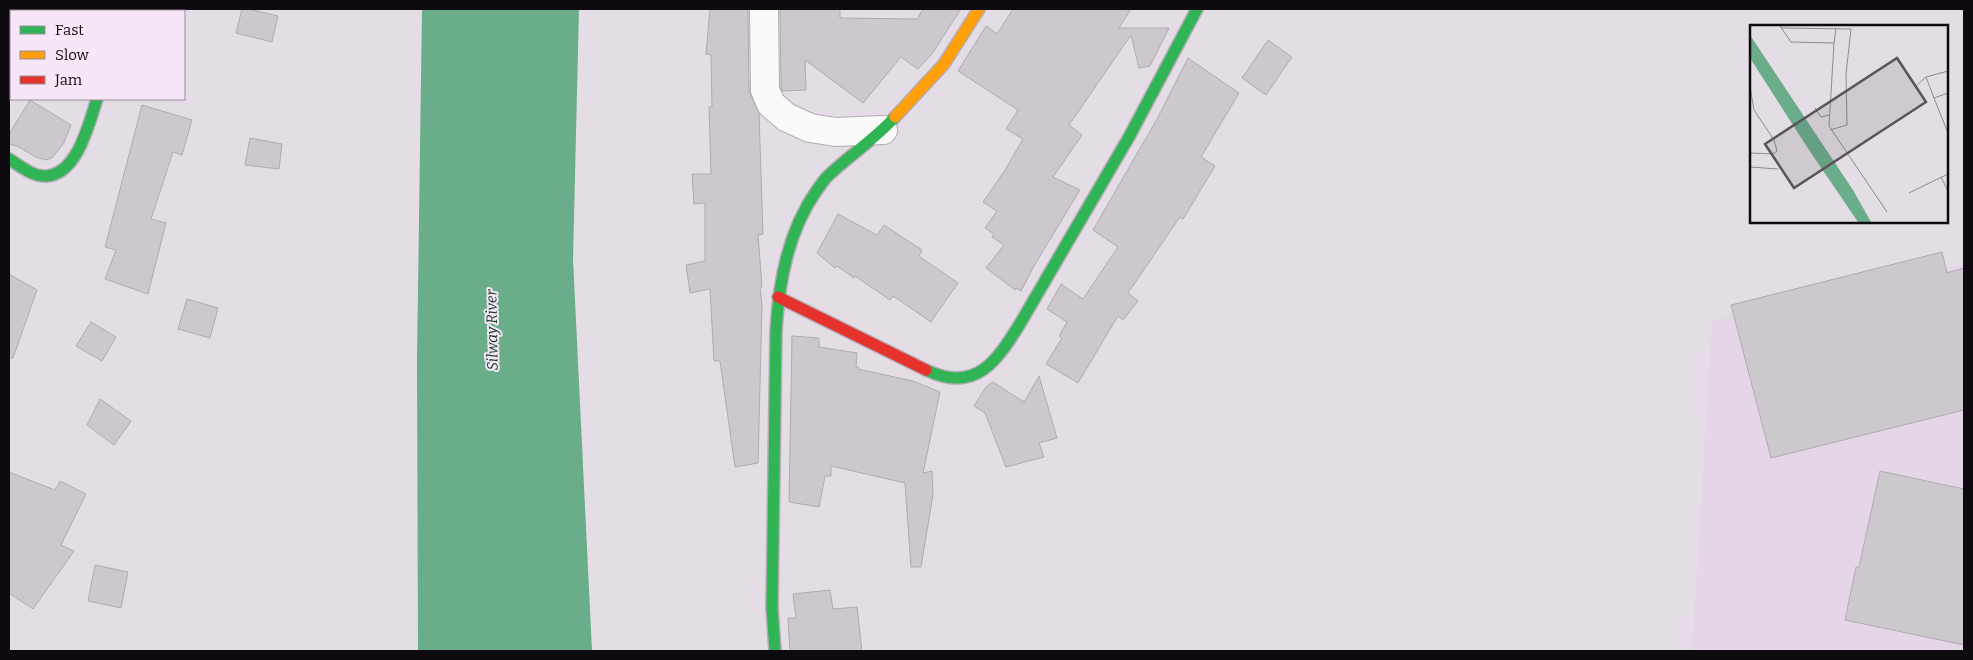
<svg xmlns="http://www.w3.org/2000/svg" width="1973" height="660" font-family="Bitter,serif">
  <style>
    .built { fill: #e5d6e7 }
    .water { fill: #69ad8a }
    .building { fill: #cdc7ce; stroke: #b0aab1 }
    .lines { fill: none; stroke-linecap: round; stroke-linejoin: round }
    .street-casing { stroke: #b3adb4; stroke-width: 30 }
    .fast-casing { stroke: #b3adb4; stroke-width: 14 }
    .slow-casing { stroke: #b3adb4; stroke-width: 14 }
    .jam-casing { stroke: #b3adb4; stroke-width: 14 }
    .street { stroke: #fbfafb; stroke-width: 28 }
    .fast { stroke: #30b455; stroke-width: 11 }
    .slow { stroke: #ff9f0a; stroke-width: 11 }
    .jam { stroke: #e5322d; stroke-width: 11 }
    .labels { text-anchor: middle; stroke-width: 4; stroke-linejoin: round; paint-order: stroke }
    .water-label { font-size: 15px; font-style: italic; fill: #123b24; stroke: #f6e6f7 }
    .inset-road { fill: none; stroke: #8f8990; stroke-width: 1 }
    .view { fill: #5a545a; fill-opacity: 0.15; stroke: #5a545a; stroke-width: 2.5 }
    .inset-edge { fill: none; stroke: #0f0a0f; stroke-width: 2.5 }
  </style>
  <rect width="100%" height="100%" fill="#e5dde6"/>
  <path class="built" d="M 1964,264 L 1964,651 L 1692,651 L 1712,321 Z"/>
  <path class="water" d="M 422,9 L 579,9 L 573,259 L 592,651 L 418,651 L 417,359 Z"/>
  <g class="building">
    <path d="M 242,9 L 249,9 L 278,16 L 272,42 L 236,33 Z"/>
    <path d="M 710,9 L 748,9 L 749,91 L 759,113 L 763,234 L 758,235 L 762,287 L 760,287 L 762,306 L 758,463 L 735,467 L 720,361 L 714,361 L 710,289 L 690,293 L 686,265 L 705,261 L 705,203 L 694,204 L 692,174 L 711,174 L 709,107 L 712,107 L 711,55 L 706,54 Z"/>
    <path d="M 780,9 L 840,9 L 840,18 L 917,19 L 923,9 L 961,9 L 932,54 L 918,69 L 901,57 L 863,103 L 805,60 L 806,90 L 782,91 L 781,87 Z"/>
    <path d="M 1013,9 L 1131,9 L 1119,28 L 1169,28 L 1150,66 L 1139,68 L 1131,35 L 1069,125 L 1082,135 L 1053,177 L 1080,190 L 1034,266 L 1021,291 L 1016,288 L 1015,290 L 986,268 L 1004,245 L 992,237 L 994,234 L 985,228 L 997,211 L 983,202 L 1005,170 L 1023,139 L 1006,129 L 1018,110 L 958,71 L 986,26 L 997,34 Z"/>
    <path d="M 1268,40 L 1292,57 L 1266,95 L 1242,78 Z"/>
    <path d="M 1188,58 L 1239,93 L 1201,157 L 1215,166 L 1183,219 L 1180,217 L 1128,293 L 1138,301 L 1123,320 L 1118,316 L 1078,383 L 1046,364 L 1062,338 L 1059,336 L 1067,322 L 1047,309 L 1061,284 L 1083,299 L 1118,247 L 1093,230 L 1157,119 Z"/>
    <path d="M 30,100 L 71,125 L 64,143 L 52,158 L 46,160 L 36,157 L 17,146 L 9,144 L 9,134 Z"/>
    <path d="M 142,105 L 192,120 L 182,155 L 173,152 L 151,219 L 166,223 L 148,294 L 105,279 L 116,250 L 105,247 Z"/>
    <path d="M 250,138 L 282,144 L 279,169 L 245,165 Z"/>
    <path d="M 838,214 L 877,235 L 884,225 L 922,250 L 919,256 L 958,283 L 931,322 L 893,296 L 890,300 L 855,276 L 854,278 L 837,266 L 835,268 L 817,253 Z"/>
    <path d="M 1942,252 L 1947,273 L 1964,268 L 1964,410 L 1771,458 L 1731,305 Z"/>
    <path d="M 9,274 L 37,290 L 13,358 L 9,358 Z"/>
    <path d="M 187,299 L 218,308 L 210,338 L 178,329 Z"/>
    <path d="M 91,322 L 116,337 L 102,361 L 76,346 Z"/>
    <path d="M 792,336 L 819,338 L 819,347 L 857,353 L 856,367 L 858,367 L 858,369 L 913,381 L 940,392 L 923,473 L 932,471 L 933,495 L 921,567 L 911,567 L 905,483 L 831,466 L 831,476 L 825,476 L 819,507 L 789,502 Z"/>
    <path d="M 1039,376 L 1057,438 L 1039,443 L 1044,457 L 1006,467 L 985,413 L 974,406 L 986,387 L 993,382 L 1024,402 Z"/>
    <path d="M 100,399 L 131,421 L 114,445 L 87,425 Z"/>
    <path d="M 1880,471 L 1964,489 L 1964,645 L 1845,620 L 1856,567 L 1859,567 Z"/>
    <path d="M 9,472 L 55,490 L 60,481 L 86,494 L 61,545 L 74,551 L 33,609 L 9,593 Z"/>
    <path d="M 95,565 L 128,572 L 121,608 L 88,601 Z"/>
    <path d="M 830,590 L 833,609 L 857,607 L 862,651 L 790,651 L 788,618 L 796,618 L 793,594 Z"/>
  </g>
  <g class="lines">
    <defs>
      <g id="street">
        <path d="M 764,9 L 765,90 L 771,104 L 786,117 L 810,128 L 836,132 L 883,130"/>
        <path d="M 124,11 L 124,9"/>
      </g>
      <g id="fast">
        <path d="M 9,159 C 20,166 33,177 47,176 C 78,173 89,123 97,99"/>
        <path d="M 926,370 C 976,394 997,361 1021,322 L 1129,137 L 1197,9"/>
        <path d="M 775,651 L 772,607 L 776,331 C 779,281 788,231 817,190 C 821,185 824,179 829,175 C 850,155 875,139 895,117"/>
      </g>
      <path id="slow" d="M 895,117 L 944,64 L 979,9"/>
      <path id="jam" d="M 778,297 L 926,370"/>
    </defs>
    <use href="#street" class="street-casing"/>
    <use href="#fast" class="fast-casing"/>
    <use href="#slow" class="slow-casing"/>
    <use href="#jam" class="jam-casing"/>
    <use href="#street" class="street"/>
    <use href="#fast" class="fast"/>
    <use href="#slow" class="slow"/>
    <use href="#jam" class="jam"/>
  </g>
  <g class="labels">
    <g class="water-label">
      <text transform="translate(492 330) rotate(-91)" y="5">Silway River</text>
    </g>
  </g>
  <g transform="translate(1750 25)">
    <rect width="198" height="198" fill="#e5dde6"/>
    <path d="M 0,10 L 103,165 L 121,197 L 108,197 L 59,125 L 0,33 Z" fill="#69ad8a"/>
    <path class="inset-road" d="M 30,1 L 41,17 L 84,18 L 79,101 L 137,187M 31,3 L 101,4 L 96,49 L 97,100 L 80,105M 84,18 L 86,3M 176,52 L 184,73 L 198,68M 166,61 L 176,52 L 198,46M 0,62 L 4,85 L 24,115 L 27,126 L 23,129 L 0,128M 184,73 L 198,108M 65,83 L 71,92 L 79,90M 0,142 L 28,144M 191,152 L 198,166M 159,168 L 198,149"/>
    <path class="view" d="M 147,33 L 176,77 L 44,163 L 15,119 Z"/>
    <rect width="198" height="198" class="inset-edge"/>
  </g>
  <rect width="1973" height="660" fill="none" stroke="#0f0a0f" stroke-width="20"/>
  <rect x="10" y="10" width="175" height="90" fill="#f6e6f7" stroke="#9a8e9a"/>
  <rect x="20" y="26" width="25" height="8" fill="#30b455" stroke="#9a8e9a"/>
  <text x="55" y="35" font-size="15" fill="#0f0a0f">Fast</text>
  <rect x="20" y="51" width="25" height="8" fill="#ff9f0a" stroke="#9a8e9a"/>
  <text x="55" y="60" font-size="15" fill="#0f0a0f">Slow</text>
  <rect x="20" y="76" width="25" height="8" fill="#e5322d" stroke="#9a8e9a"/>
  <text x="55" y="85" font-size="15" fill="#0f0a0f">Jam</text>
</svg>
